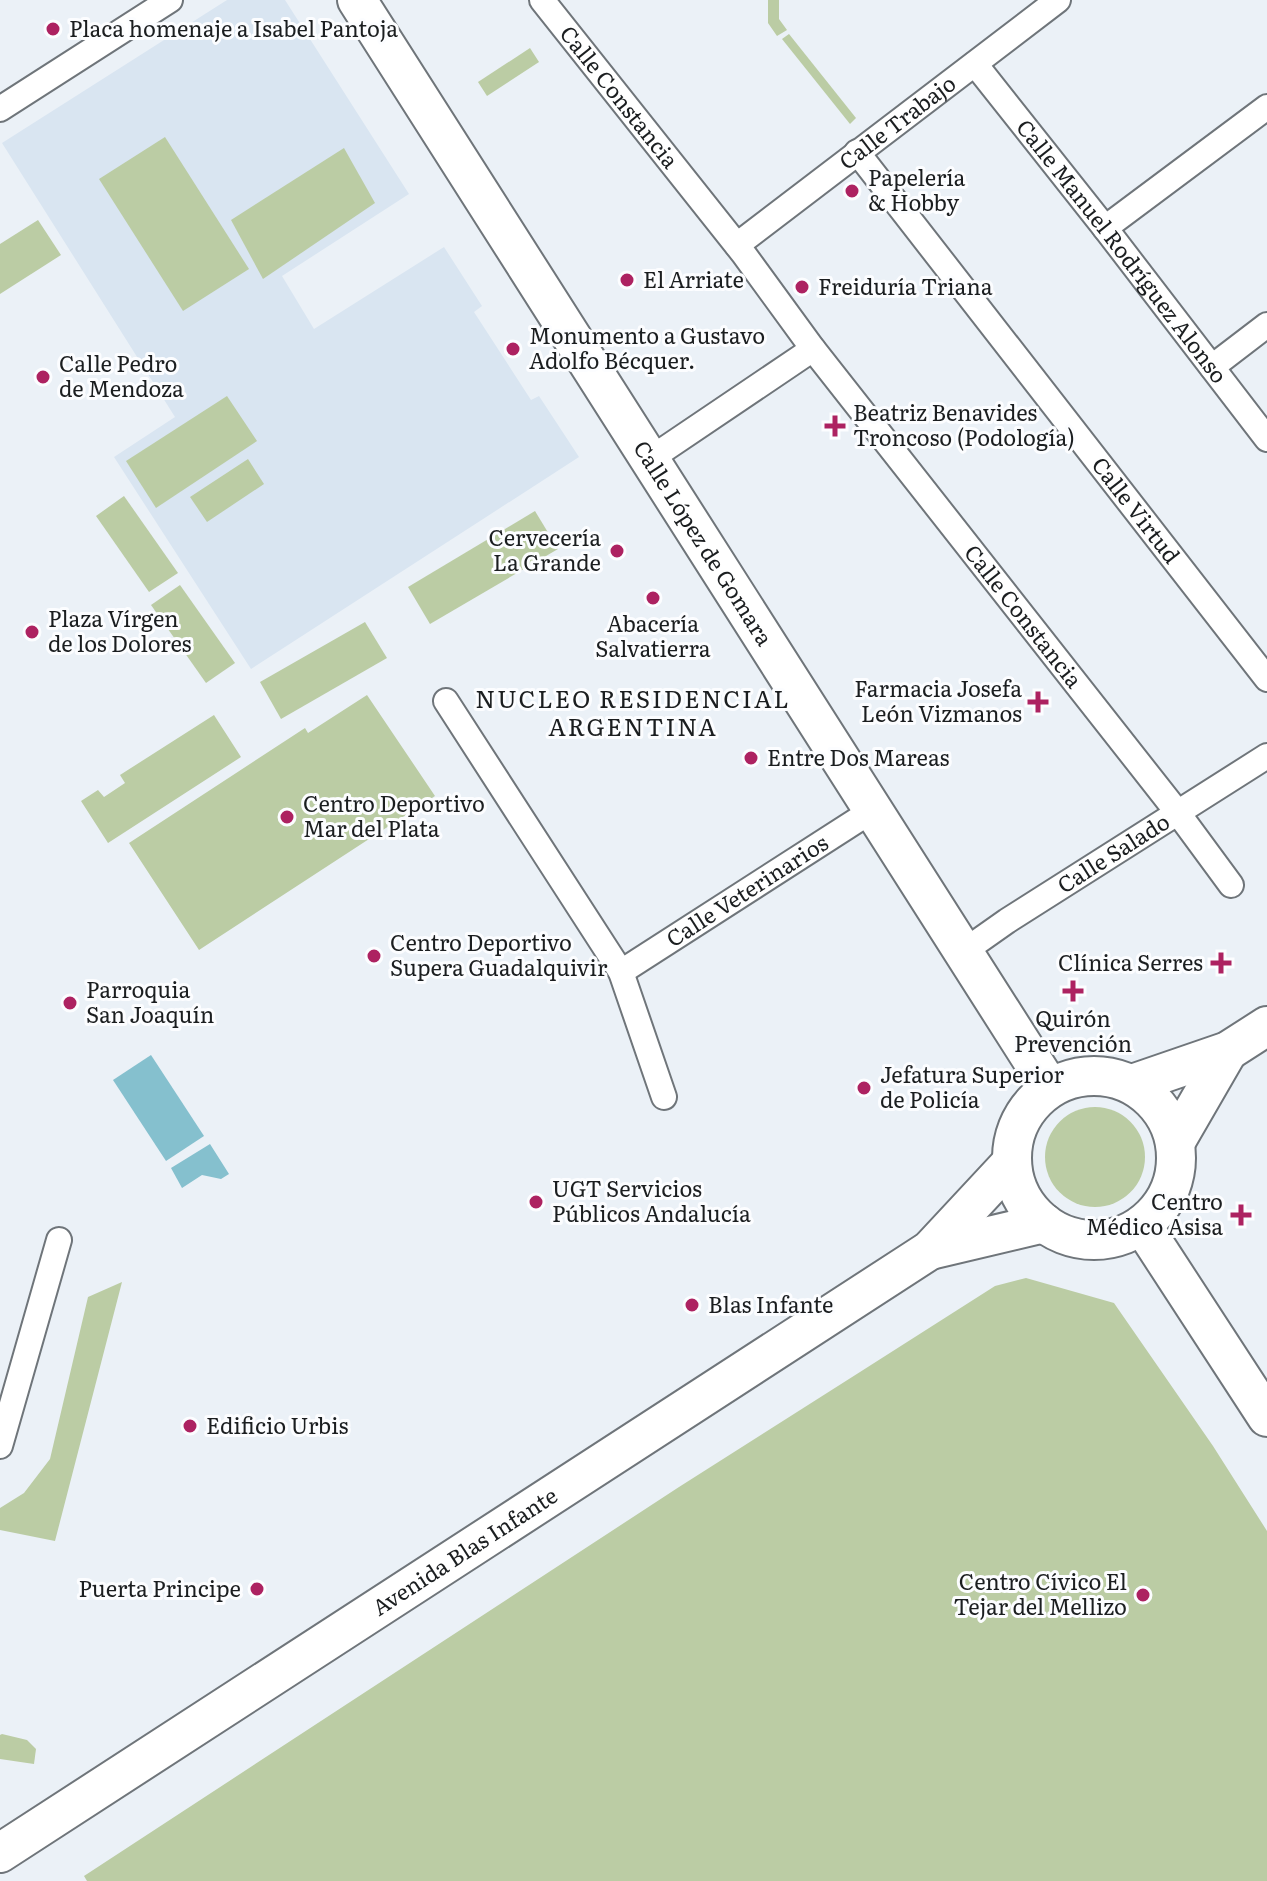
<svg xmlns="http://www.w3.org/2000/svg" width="1267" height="1881" font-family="Literata,serif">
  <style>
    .built { fill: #d9e5f1 }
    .green { fill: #bbcca4 }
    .water { fill: #85c0ce }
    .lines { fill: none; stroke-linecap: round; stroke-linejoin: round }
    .minor-casing { stroke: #6f757a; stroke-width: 28 }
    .primary-casing { stroke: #6f757a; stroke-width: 42 }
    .minor { stroke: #fff; stroke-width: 24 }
    .primary { stroke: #fff; stroke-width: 38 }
    .poi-dot { fill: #ad2261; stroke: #fcfdff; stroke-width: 3 }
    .labels { text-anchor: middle; stroke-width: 6; stroke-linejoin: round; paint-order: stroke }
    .poi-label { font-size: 22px; fill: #1b1e20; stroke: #fcfdff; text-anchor: start }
    .street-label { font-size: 22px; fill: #1b1e20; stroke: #fcfdff }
    .neighbourhood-label { font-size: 24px; letter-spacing: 2px; fill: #1b1e20; stroke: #fcfdff }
  </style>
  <rect width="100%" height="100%" fill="#ebf1f7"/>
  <path class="built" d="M 227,0 L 285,0 L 409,194 L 282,276 L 314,329 L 444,247 L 482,306 L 474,312 L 531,400 L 539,396 L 579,457 L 251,669 L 114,457 L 175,417 L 2,143 Z"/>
  <g class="green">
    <path d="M 768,0 L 779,0 L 779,19 L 787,30 L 777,36 L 768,23 Z"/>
    <path d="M 789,34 L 856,118 L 850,124 L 782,39 Z"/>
    <path d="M 530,48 L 539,62 L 487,96 L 478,82 Z"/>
    <path d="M 165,137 L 249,269 L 183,311 L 99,179 Z"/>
    <path d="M 344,148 L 375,203 L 263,279 L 231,220 Z"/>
    <path d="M 38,220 L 61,255 L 0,294 L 0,244 Z"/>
    <path d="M 227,396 L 257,441 L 156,508 L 126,461 Z"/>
    <path d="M 248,459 L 264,484 L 207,522 L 190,497 Z"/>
    <path d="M 124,496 L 178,573 L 149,592 L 96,516 Z"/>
    <path d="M 535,511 L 558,549 L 430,624 L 408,587 Z"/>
    <path d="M 180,585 L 235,663 L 206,683 L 151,605 Z"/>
    <path d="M 365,622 L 387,658 L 281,719 L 260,682 Z"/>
    <path d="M 367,695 L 435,796 L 199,950 L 129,843 L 305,728 L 308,733 Z"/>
    <path d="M 214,715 L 241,757 L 108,843 L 81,801 L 98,790 L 104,797 L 125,783 L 120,775 Z"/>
    <circle cx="1095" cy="1157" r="50"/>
    <path d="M 1026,1278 L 1114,1303 L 1213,1446 L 1267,1531 L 1267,1881 L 87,1881 L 84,1876 L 679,1487 L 860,1372 L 995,1286 Z"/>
    <path d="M 122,1282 L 55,1541 L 0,1530 L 0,1508 L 24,1493 L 50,1459 L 88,1297 Z"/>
    <path d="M 2,1734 L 27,1740 L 36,1749 L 34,1764 L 0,1759 L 0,1735 Z"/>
  </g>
  <g class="water">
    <path d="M 151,1055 L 204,1136 L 166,1161 L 113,1080 Z"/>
    <path d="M 210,1144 L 229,1174 L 221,1179 L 202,1175 L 182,1188 L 171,1168 Z"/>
  </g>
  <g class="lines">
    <defs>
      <g id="minor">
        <path id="s1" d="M 542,0 L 743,253 L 813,349 L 1178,813 L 1231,885"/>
        <path id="s2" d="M 975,64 L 1105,228 L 1267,439"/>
        <path d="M 0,109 L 170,0"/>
        <path id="s3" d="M 857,152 L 1267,679"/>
        <path d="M 1105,228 L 1267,107"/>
        <path id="s4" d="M 737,245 L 1058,0"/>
        <path d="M 1212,367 L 1267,325"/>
        <path d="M 650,459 L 813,349"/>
        <path d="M 446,701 L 621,972 L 664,1097"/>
        <path id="s5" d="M 963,952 L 1007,921 L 1267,756"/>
        <path id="s6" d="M 621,972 L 873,810"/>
        <path d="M 0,1446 L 59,1240"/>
      </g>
      <g id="primary">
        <path id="s7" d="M 357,0 L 1050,1088"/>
        <circle cx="1094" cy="1158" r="82"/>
        <path d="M 1132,1084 L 1228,1051 L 1267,1026"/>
        <path d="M 1176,1141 L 1228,1051"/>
        <path d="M 1142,1225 L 1267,1417"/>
        <path d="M 930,1250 L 1044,1223"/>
        <path id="s8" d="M 0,1853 L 930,1250 L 1011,1163"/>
      </g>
    </defs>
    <use href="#minor" class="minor-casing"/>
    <use href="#primary" class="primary-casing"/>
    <use href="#minor" class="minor"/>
    <use href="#primary" class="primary"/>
  </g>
  <g class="poi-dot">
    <circle cx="53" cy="29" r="8"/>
    <circle cx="852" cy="191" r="8"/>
    <circle cx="627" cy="280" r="8"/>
    <circle cx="802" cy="287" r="8"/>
    <circle cx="513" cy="349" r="8"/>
    <circle cx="43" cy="377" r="8"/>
    <path d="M831 414h8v8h8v8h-8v8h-8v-8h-8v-8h8z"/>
    <circle cx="617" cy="551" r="8"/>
    <circle cx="653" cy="598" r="8"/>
    <circle cx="32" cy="632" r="8"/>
    <path d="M1034 690h8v8h8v8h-8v8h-8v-8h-8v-8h8z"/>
    <circle cx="751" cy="758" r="8"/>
    <circle cx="287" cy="817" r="8"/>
    <circle cx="374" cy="956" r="8"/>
    <path d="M1217 951h8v8h8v8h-8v8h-8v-8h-8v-8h8z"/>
    <path d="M1069 979h8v8h8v8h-8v8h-8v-8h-8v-8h8z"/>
    <circle cx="70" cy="1003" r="8"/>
    <circle cx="864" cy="1088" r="8"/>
    <circle cx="536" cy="1202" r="8"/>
    <path d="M1237 1203h8v8h8v8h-8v8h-8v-8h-8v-8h8z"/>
    <circle cx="692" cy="1305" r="8"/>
    <circle cx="190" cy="1426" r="8"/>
    <circle cx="257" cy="1589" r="8"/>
    <circle cx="1143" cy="1595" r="8"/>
  </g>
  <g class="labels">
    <g class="poi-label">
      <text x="69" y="37">Placa homenaje a Isabel Pantoja</text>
      <text x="868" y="186">Papelería<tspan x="868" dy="25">&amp; Hobby</tspan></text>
      <text x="643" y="288">El Arriate</text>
      <text x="818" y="295">Freiduría Triana</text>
      <text x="529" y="344">Monumento a Gustavo<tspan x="529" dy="25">Adolfo Bécquer.</tspan></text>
      <text x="59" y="372">Calle Pedro<tspan x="59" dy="25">de Mendoza</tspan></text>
      <text x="853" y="421">Beatriz Benavides<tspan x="853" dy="25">Troncoso (Podología)</tspan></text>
      <text x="601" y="546" text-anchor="end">Cervecería<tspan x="601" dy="25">La Grande</tspan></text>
      <text x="48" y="627">Plaza Vírgen<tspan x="48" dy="25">de los Dolores</tspan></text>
      <text x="653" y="632" text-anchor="middle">Abacería<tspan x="653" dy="25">Salvatierra</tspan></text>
      <text x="1022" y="697" text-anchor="end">Farmacia Josefa<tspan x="1022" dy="25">León Vizmanos</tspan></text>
      <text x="767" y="766">Entre Dos Mareas</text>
      <text x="303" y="812">Centro Deportivo<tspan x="303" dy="25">Mar del Plata</tspan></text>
      <text x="390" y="951">Centro Deportivo<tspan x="390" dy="25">Supera Guadalquivir</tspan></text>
      <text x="1203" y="971" text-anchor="end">Clínica Serres</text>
      <text x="86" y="998">Parroquia<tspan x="86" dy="25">San Joaquín</tspan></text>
      <text x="1073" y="1027" text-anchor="middle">Quirón<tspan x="1073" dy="25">Prevención</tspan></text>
      <text x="880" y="1083">Jefatura Superior<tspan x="880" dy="25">de Policía</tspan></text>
      <text x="552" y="1197">UGT Servicios<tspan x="552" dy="25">Públicos Andalucía</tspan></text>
      <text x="1223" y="1210" text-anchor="end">Centro<tspan x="1223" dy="25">Médico Asisa</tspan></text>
      <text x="708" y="1313">Blas Infante</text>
      <text x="206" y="1434">Edificio Urbis</text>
      <text x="1127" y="1590" text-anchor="end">Centro Cívico El<tspan x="1127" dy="25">Tejar del Mellizo</tspan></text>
      <text x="241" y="1597" text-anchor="end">Puerta Principe</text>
    </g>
    <g class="street-label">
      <text dy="8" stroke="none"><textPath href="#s1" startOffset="124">Calle Constancia</textPath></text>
      <text dy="8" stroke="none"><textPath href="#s4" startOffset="202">Calle Trabajo</textPath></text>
      <text dy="8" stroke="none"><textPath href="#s2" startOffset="238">Calle Manuel Rodríguez Alonso</textPath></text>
      <text dy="8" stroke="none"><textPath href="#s3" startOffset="454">Calle Virtud</textPath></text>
      <text dy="8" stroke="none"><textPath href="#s7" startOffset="644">Calle López de Gomara</textPath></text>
      <text dy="8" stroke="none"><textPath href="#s1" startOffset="782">Calle Constancia</textPath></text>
      <text dy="8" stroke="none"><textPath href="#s5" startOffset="180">Calle Salado</textPath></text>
      <text dy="8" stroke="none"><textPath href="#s6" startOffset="150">Calle Veterinarios</textPath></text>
      <text dy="8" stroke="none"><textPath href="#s8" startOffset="554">Avenida Blas Infante</textPath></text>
    </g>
    <g class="neighbourhood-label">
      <text x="633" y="708">NUCLEO RESIDENCIAL<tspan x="633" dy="28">ARGENTINA</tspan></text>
    </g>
  </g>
</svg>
